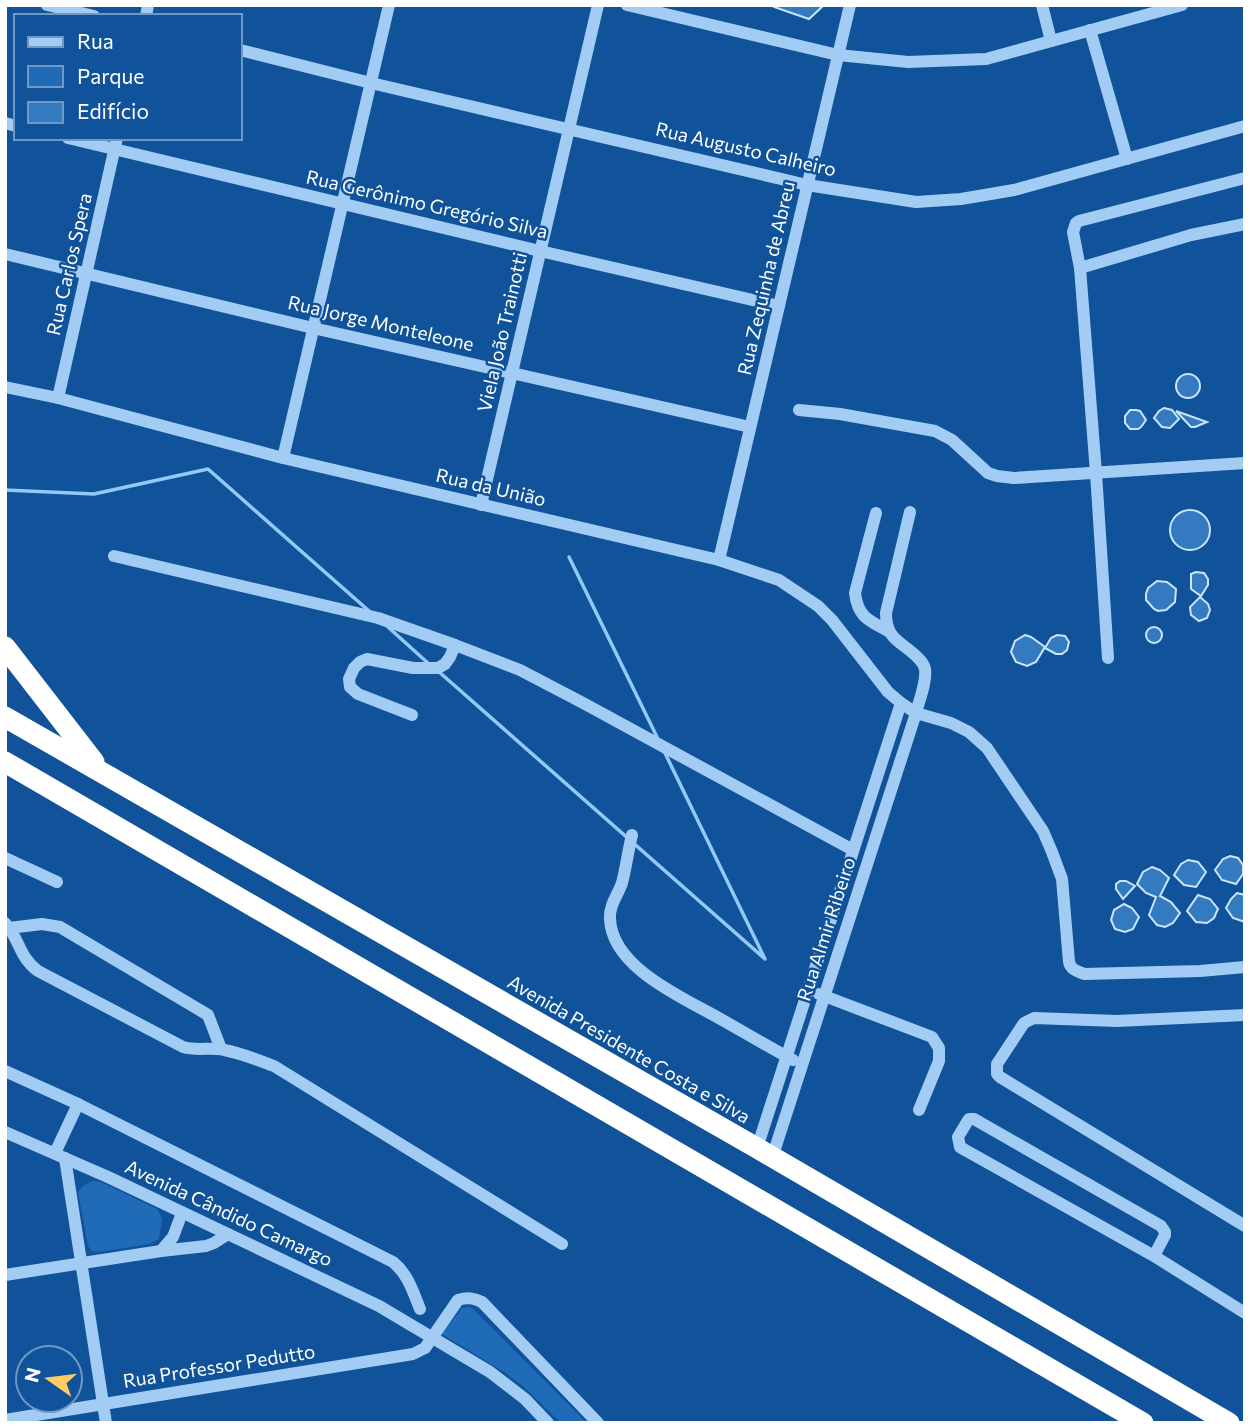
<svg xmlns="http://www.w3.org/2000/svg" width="1250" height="1428" font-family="Commissioner,sans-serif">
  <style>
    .green { fill: #1f6bb8 }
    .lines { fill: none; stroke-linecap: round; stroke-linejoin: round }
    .stream { stroke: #94c8f8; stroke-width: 3.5 }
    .building { fill: #347ac0; stroke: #cbe5fe; stroke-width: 2 }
    .minor { stroke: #a3ccf5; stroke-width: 12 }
    .highway { stroke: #fff; stroke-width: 21 }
    .labels { text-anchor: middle; stroke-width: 5; stroke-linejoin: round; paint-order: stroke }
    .street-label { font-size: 19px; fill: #fff; stroke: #10539a }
  </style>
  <rect width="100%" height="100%" fill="#10539a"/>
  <g class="green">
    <path d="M 93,1181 L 101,1182 L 157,1209 L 162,1219 L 159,1239 L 149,1244 L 99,1252 L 92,1251 L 88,1246 L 78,1192 L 84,1185 Z"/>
    <path d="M 468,1307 L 472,1308 L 587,1423 L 561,1423 L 524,1387 L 504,1372 L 442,1334 L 462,1308 Z"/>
  </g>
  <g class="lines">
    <g class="stream">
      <path d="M 5,490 L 94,494 L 208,469 L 369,611"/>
      <path d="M 569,557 L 657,737"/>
      <path d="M 388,627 L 429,664"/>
      <path d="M 438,671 L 765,959 L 664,751"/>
    </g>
  </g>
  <g class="building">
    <path d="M 775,5 L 824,5 L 809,19 L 774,7 Z"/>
    <circle cx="1188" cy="386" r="12"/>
    <path d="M 1164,408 L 1172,410 L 1179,419 L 1170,428 L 1162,427 L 1154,418 L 1159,411 Z"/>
    <path d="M 1130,410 L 1136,410 L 1140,411 L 1146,420 L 1141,427 L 1138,429 L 1130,429 L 1125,423 L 1125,416 Z"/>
    <path d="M 1176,411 L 1207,422 L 1195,427 L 1191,427 Z"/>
    <circle cx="1190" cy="530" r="20"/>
    <path d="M 1196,572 L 1204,573 L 1208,579 L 1208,585 L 1201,596 L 1191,589 L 1191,574 Z"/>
    <path d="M 1157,581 L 1167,582 L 1176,589 L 1175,602 L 1166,610 L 1158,611 L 1154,609 L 1146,600 L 1146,594 L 1148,588 Z"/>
    <path d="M 1200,597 L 1208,604 L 1210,610 L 1207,618 L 1199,621 L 1191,615 L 1190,607 Z"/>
    <circle cx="1154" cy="635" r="8"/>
    <path d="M 1025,635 L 1031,637 L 1045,647 L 1036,662 L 1027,666 L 1016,662 L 1011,652 L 1015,641 Z"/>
    <path d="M 1057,635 L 1065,636 L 1069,642 L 1067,650 L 1062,654 L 1056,654 L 1045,648 L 1051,638 Z"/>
    <path d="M 1230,856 L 1238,858 L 1243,865 L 1243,874 L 1236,884 L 1222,880 L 1215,870 L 1223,859 Z"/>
    <path d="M 1188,860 L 1198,862 L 1206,872 L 1196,887 L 1184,885 L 1174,875 L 1181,864 Z"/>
    <path d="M 1152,867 L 1160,870 L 1169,878 L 1160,896 L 1171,902 L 1180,913 L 1173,923 L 1165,927 L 1157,925 L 1149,915 L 1156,897 L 1146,893 L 1137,884 L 1143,872 Z"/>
    <path d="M 1120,881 L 1126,881 L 1135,886 L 1123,899 L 1116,889 L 1116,884 Z"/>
    <path d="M 1237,893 L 1245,895 L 1245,922 L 1233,918 L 1226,908 L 1231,899 Z"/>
    <path d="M 1198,895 L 1210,899 L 1218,909 L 1214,918 L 1207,923 L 1196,922 L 1187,911 Z"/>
    <path d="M 1124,904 L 1132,908 L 1139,917 L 1133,929 L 1125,932 L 1115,929 L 1111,920 L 1114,910 Z"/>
  </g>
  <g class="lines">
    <g class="minor">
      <path d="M 47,5 L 94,16"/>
      <path d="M 627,5 L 838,55 L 908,62 L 986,59 L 1182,5"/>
      <path d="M 1042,5 L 1051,41"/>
      <path d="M 146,16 L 148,5"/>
      <path d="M 1090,30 L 1127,159"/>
      <path d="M 240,50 L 371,83 L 807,185 L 916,202 L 961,199 L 1014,190 L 1245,126"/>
      <path d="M 5,123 L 16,126"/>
      <path d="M 68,138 L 540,251 L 779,306"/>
      <path d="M 5,254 L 313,328 L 750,427"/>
      <path d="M 1080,268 L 1191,235 L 1245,224"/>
      <path d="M 5,387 L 58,398 L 283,458 L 719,560 L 779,580 L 818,606 L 832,620 L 888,692 L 901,703 L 916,713 L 951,723 L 969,732 L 987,748 L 1043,831 L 1052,852 L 1062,879 L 1069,962 C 1071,970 1077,971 1084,974 L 1200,971 L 1245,967"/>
      <path d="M 58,398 L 117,138"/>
      <path d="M 799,410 L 840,414 L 935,431 L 952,440 L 988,473 L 997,476 L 1014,478 L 1245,463"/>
      <path d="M 283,458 L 389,5"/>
      <path d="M 481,505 L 598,5"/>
      <path d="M 876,513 L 855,593 C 858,617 868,620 888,631"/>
      <path d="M 114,556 L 378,618 L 455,645 L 520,670 L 585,704 L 853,850"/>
      <path d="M 719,560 L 850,5"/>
      <path d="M 1108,658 L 1096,473 L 1080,268 L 1073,232 L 1076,223 L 1079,221 L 1245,178"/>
      <path d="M 412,715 L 358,694 L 350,687 L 349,679 L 354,668 L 360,662 L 367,659 L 413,668 L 438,668 L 445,664 L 450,657 L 455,645"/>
      <path d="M 632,835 C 628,851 626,868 622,883 C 618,895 609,905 610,919 C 612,967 681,997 717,1017 C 742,1031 767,1046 793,1060"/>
      <path d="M 5,858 L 57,882"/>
      <path d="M 5,923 C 20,939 18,956 38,971 L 183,1047 C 196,1051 210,1047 224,1050 C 241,1053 258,1060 274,1066 L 562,1244"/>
      <path d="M 9,928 L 42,924 L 60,927 L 208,1015 L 221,1049"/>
      <path d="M 819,994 L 932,1037 L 939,1048 L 939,1061 L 919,1110"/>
      <path d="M 1245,1015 L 1117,1021 L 1034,1018 L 1024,1023 L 997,1064 L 997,1074 L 1000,1077 L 1245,1226"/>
      <path d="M 5,1071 L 78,1104 L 393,1262 C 408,1274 413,1292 420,1309"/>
      <path d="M 5,1132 L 108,1177 L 379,1306 L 490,1372 L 525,1399 L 548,1423"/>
      <path d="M 757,1148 L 901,703"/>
      <path d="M 55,1153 L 78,1104"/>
      <path d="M 65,1158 L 106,1423"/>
      <path d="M 772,1158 L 916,713 C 919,701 927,681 925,669 C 924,665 923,663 920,660 C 903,641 886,642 886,613 L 910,512"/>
      <path d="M 161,1251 L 173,1237 L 182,1213"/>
      <path d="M 1154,1256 L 1165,1235 L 1165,1232 L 1161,1226 L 974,1119 L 969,1119 L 967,1122 L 958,1137 L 960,1147 L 965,1150 L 1154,1256 L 1245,1313"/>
      <path d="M 5,1275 L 161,1251 L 206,1246 L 214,1243 L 228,1234"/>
      <path d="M 5,1420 L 413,1354 L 425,1348 L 458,1300 C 468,1297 473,1298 482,1302 L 598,1423"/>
    </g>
    <g class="highway">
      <path d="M 5,647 L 94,762"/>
      <path d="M 5,717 L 757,1148 L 1229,1423"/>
      <path d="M 5,762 L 1143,1423"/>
    </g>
  </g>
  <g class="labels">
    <g class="street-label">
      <text transform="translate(746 149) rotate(13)" y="7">Rua Augusto Calheiro</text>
      <text transform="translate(427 204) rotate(13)" y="7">Rua Gerônimo Gregório Silva</text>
      <text transform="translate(69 264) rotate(-77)" y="7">Rua Carlos Spera</text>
      <text transform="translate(766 278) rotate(-77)" y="7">Rua Zequinha de Abreu</text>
      <text transform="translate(381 323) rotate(13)" y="7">Rua Jorge Monteleone</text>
      <text transform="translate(502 332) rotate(-77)" y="7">Viela João Trainotti</text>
      <text transform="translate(491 487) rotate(13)" y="7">Rua da União</text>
      <text transform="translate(826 929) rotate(-72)" y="7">Rua Almir Ribeiro</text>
      <text transform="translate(629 1049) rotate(30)" y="7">Avenida Presidente Costa e Silva</text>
      <text transform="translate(229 1213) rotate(25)" y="7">Avenida Cândido Camargo</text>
      <text transform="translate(219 1366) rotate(-9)" y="7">Rua Professor Pedutto</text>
    </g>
  </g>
  <rect width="1250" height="1428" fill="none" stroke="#ffffff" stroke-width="14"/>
  <rect x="14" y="14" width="228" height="126" fill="#10539a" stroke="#7098c2" stroke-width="2"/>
  <rect x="28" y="37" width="35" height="10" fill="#a3ccf5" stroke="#7098c2" stroke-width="2"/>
  <text x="77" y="49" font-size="21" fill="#ffffff">Rua</text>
  <rect x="28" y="66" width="35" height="21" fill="#1f6bb8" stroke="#7098c2" stroke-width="2"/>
  <text x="77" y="84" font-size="21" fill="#ffffff">Parque</text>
  <rect x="28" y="102" width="35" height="21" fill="#347ac0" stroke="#7098c2" stroke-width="2"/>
  <text x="77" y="119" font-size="21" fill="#ffffff">Edifício</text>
  <g transform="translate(49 1379) rotate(284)"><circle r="33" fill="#10539a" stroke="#7098c2" stroke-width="2"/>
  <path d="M0-5L12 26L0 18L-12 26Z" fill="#ffcb66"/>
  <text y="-10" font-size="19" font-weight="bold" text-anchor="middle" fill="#ffffff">N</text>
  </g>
</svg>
